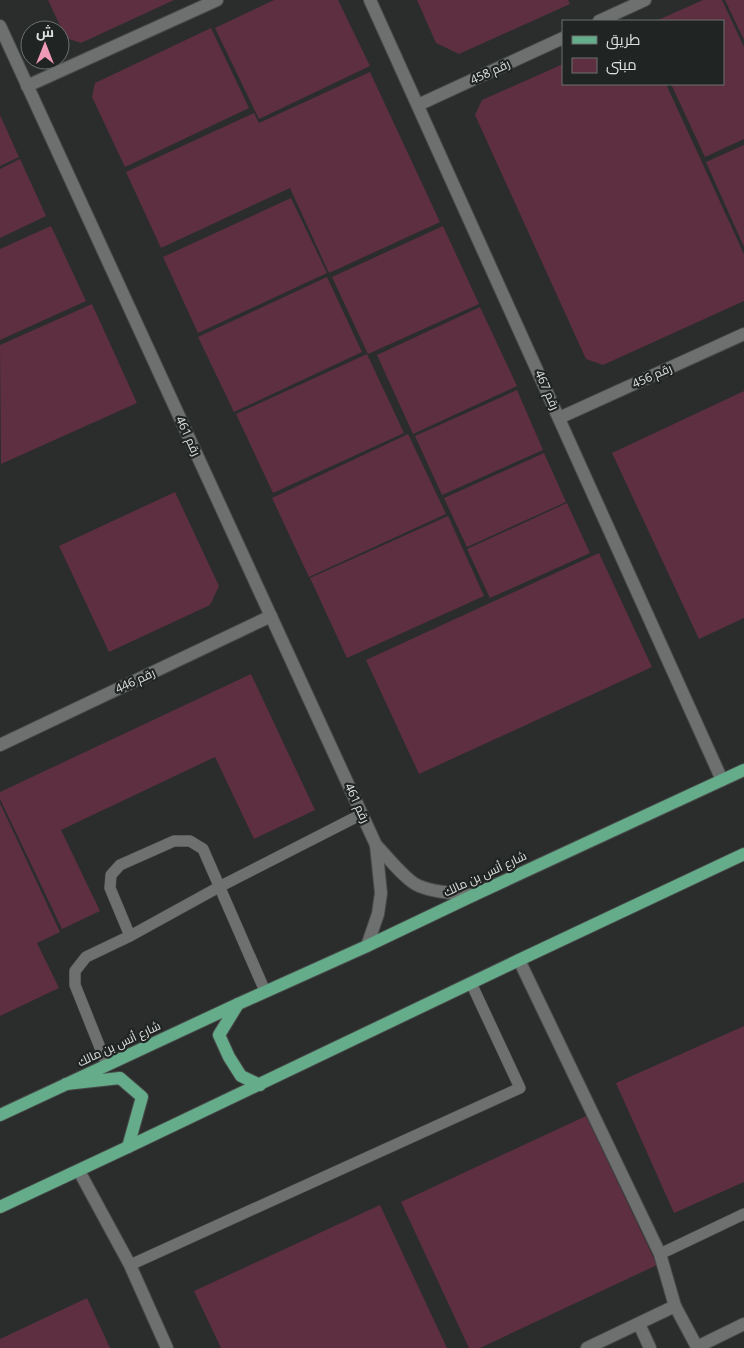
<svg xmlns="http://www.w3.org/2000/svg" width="744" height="1348" font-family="'Open Sans',Cairo,sans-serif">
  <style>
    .building { fill: #5d2f40 }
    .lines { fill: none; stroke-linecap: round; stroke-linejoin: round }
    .service-casing { stroke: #484b49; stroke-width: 12 }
    .minor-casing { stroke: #484b49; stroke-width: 14 }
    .primary-casing { stroke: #484b49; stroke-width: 14 }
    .service { stroke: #6d706e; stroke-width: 11 }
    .minor { stroke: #6d706e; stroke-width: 12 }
    .primary { stroke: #65ac8b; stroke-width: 12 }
    .labels { text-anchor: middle; stroke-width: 4.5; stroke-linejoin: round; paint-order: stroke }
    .street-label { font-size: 12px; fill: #dfe1df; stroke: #202422 }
  </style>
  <rect width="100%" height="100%" fill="#2a2d2c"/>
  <g class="building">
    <path d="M 48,0 L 174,0 L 81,43 L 66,38 Z"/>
    <path d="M 274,0 L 338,0 L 370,66 L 259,119 L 215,28 Z"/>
    <path d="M 417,0 L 568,0 L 570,4 L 459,54 L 436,43 Z"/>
    <path d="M 703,0 L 722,0 L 744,47 L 744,139 L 705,157 L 671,84 L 723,84 L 723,21 L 656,21 Z"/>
    <path d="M 725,0 L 744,0 L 744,40 Z"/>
    <path d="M 211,28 L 249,108 L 125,167 L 92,97 L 95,83 Z"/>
    <path d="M 563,64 L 563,84 L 666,84 L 744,254 L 744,301 L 603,365 L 586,359 L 475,115 L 482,100 Z"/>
    <path d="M 370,72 L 440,222 L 329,273 L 290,188 L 161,248 L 126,172 L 254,113 L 259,123 Z"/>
    <path d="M 0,115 L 19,157 L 0,166 Z"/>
    <path d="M 744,145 L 744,247 L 706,162 Z"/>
    <path d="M 20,159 L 46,216 L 0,238 L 0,169 Z"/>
    <path d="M 291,198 L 327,273 L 198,333 L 163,257 Z"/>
    <path d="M 51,226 L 86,301 L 0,340 L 0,249 Z"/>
    <path d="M 443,226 L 479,304 L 368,354 L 332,277 Z"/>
    <path d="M 327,277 L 362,352 L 234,412 L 198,337 Z"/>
    <path d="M 92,304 L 137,403 L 1,464 L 0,345 Z"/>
    <path d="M 480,307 L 517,386 L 413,434 L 377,355 Z"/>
    <path d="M 367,354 L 404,433 L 273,493 L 236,414 Z"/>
    <path d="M 517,390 L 543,450 L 442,495 L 415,436 Z"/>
    <path d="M 744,391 L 744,618 L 699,639 L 612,453 Z"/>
    <path d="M 408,434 L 446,514 L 309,577 L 272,498 Z"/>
    <path d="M 544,453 L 566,502 L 467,547 L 444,498 Z"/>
    <path d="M 175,492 L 219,586 L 210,605 L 109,652 L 59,546 Z"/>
    <path d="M 567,503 L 590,553 L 490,598 L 467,549 Z"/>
    <path d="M 448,516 L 484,596 L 347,658 L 310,578 Z"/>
    <path d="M 599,553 L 652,667 L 419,774 L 366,660 Z"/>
    <path d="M 251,674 L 315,810 L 254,839 L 215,757 L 61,830 L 100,911 L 62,929 L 0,799 L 0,792 Z"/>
    <path d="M 0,803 L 60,932 L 37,943 L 59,988 L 0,1016 Z"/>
    <path d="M 744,1026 L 744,1182 L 674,1213 L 616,1083 Z"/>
    <path d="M 586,1116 L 657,1265 L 480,1348 L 469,1348 L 401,1202 Z"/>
    <path d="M 380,1205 L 447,1348 L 221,1348 L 194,1291 Z"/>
    <path d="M 87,1298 L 110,1348 L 0,1348 L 0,1339 Z"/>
  </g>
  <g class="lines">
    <defs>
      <g id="service">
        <path d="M 130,936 L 110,888 L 111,875 L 120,865 L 174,841 L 190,841 L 203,849 L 265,991"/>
        <path d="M 107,1065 L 75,985 L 75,971 L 86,957 L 130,936 L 219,887 L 362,814"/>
        <path d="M 660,1254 L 744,1214"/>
        <path d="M 130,1265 L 520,1088 L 471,983"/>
      </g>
      <g id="minor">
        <path d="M 370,0 L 722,780"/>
        <path d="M 599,21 L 645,0"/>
        <path d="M 0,26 L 376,845 C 386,855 406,881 419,886 C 436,893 455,893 474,895"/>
        <path d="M 27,86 L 217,0"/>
        <path d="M 418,105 L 563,38"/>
        <path d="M 559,418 L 744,334"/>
        <path d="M 0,745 L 271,616"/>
        <path d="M 367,946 L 378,914 L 381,893 L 376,845"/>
        <path d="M 519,960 L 660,1254 L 675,1306 L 697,1347 L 744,1324"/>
        <path d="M 79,1171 L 130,1265 L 167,1348"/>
        <path d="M 639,1324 L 650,1348"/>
        <path d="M 587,1348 L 675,1306"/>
      </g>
      <g id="primary">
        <path d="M 260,1085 L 241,1076 L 229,1057 L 219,1035 L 238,1004 L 367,946 L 474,895 L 744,770"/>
        <path d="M 0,1115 L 238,1004"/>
        <path d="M 128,1147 L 519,960 L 744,854"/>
        <path d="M 0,1207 L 128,1147 L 142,1097 L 120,1078 L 66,1084"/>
      </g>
    </defs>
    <use href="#service" class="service-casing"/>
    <use href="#minor" class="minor-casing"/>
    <use href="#primary" class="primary-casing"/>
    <use href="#service" class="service"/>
    <use href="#minor" class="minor"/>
    <use href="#primary" class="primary"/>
  </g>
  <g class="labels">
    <g class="street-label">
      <text transform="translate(490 72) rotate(-25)" y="4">رقم 458</text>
      <text transform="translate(652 376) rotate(-24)" y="4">رقم 456</text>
      <text transform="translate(547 390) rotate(66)" y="4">رقم 467</text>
      <text transform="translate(188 436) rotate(65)" y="4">رقم 461</text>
      <text transform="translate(135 681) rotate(-25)" y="4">رقم 446</text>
      <text transform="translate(357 803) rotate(65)" y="4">رقم 461</text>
      <text transform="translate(485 874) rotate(-25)" y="4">شارع أنس بن مالك</text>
      <text transform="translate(119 1044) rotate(-25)" y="4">شارع أنس بن مالك</text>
    </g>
  </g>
  <rect x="562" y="20" width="162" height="65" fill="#202422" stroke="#6c706e"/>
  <rect x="572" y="36" width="25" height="8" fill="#65ac8b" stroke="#6c706e"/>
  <text x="606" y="45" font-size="15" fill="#dfe1df">طريق</text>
  <rect x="572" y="58" width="25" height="15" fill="#5d2f40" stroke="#6c706e"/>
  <text x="606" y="70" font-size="15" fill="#dfe1df">مبنى</text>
  <g transform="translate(45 45)"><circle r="24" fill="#202422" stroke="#6c706e"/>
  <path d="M0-4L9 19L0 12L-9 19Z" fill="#ef9ab7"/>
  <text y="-8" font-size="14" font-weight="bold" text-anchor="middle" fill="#dfe1df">ش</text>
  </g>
</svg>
